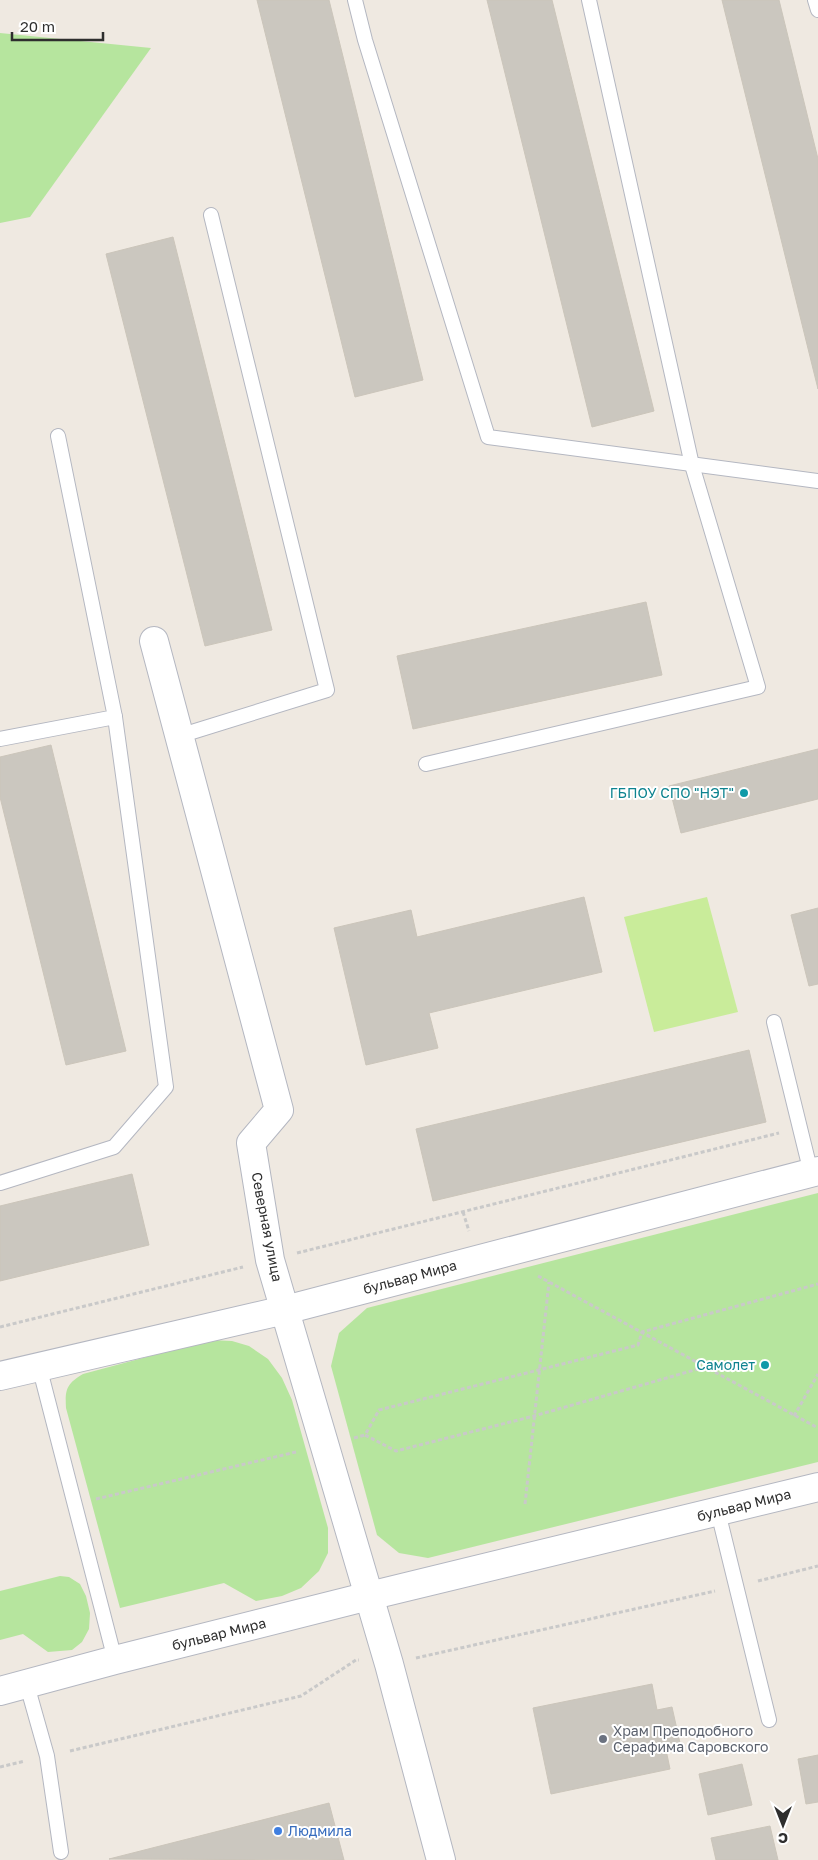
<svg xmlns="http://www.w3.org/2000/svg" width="818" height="1860" font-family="'Golos Text',sans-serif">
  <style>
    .green { fill: #b6e59e }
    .pitch { fill: #c9ec9a }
    .building { fill: #cbc7bf; stroke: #cbc5ba }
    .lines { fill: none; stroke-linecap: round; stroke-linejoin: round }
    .lane-casing { stroke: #b4b7c1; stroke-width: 16 }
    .street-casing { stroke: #b4b7c1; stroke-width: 30 }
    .secondary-casing { stroke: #b4b7c1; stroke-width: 30 }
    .path { stroke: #c9c9c9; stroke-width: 3; stroke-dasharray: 4 2.5; stroke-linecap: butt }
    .lane { stroke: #fff; stroke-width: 14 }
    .street { stroke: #fff; stroke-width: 28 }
    .secondary { stroke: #fff; stroke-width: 28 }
    .culture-dot { fill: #0f9aa8; stroke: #fff; stroke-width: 2 }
    .worship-dot { fill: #6b7280; stroke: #fff; stroke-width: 2 }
    .shop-dot { fill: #3f7fe0; stroke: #fff; stroke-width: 2 }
    .labels { text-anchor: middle; stroke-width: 4; stroke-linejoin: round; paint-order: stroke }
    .culture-label { font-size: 14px; fill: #0d838f; stroke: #fff; text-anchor: end }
    .street-label { font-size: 14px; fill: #2e2e2e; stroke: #fff }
    .worship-label { font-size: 14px; fill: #5b616d; stroke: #fff; text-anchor: start }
    .shop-label { font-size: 14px; fill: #366cbe; stroke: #fff; text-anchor: start }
  </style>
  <rect width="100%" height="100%" fill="#efe9e1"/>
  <g class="green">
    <path d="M 0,33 L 151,48 L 30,217 L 0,223 Z"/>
    <path d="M 818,1193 L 818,1462 L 428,1558 L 399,1553 L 377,1535 L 331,1366 L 339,1333 L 367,1308 Z"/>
    <path d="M 210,1340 L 232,1341 L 249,1346 L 268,1359 L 282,1378 L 292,1400 L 328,1528 L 328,1553 L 319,1571 L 301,1588 L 282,1596 L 256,1601 L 224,1583 L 120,1608 L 66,1408 C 65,1390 66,1384 83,1374 Z"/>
    <path d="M 60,1576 L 69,1577 L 80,1584 L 86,1596 L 90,1613 L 89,1629 L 82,1642 L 72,1650 L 48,1652 L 23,1634 L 0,1640 L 0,1591 Z"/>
  </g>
  <path class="pitch" d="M 707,897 L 738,1012 L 654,1032 L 624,917 Z"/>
  <g class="building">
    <path d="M 257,0 L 329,0 L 423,380 L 355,397 Z"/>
    <path d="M 487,0 L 552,0 L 654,411 L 592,427 Z"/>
    <path d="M 722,0 L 779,0 L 818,159 L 818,389 Z"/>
    <path d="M 173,237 L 272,630 L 205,646 L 106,254 Z"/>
    <path d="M 646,602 L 662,675 L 413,729 L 397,656 Z"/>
    <path d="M 51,745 L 126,1051 L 66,1065 L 0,797 L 0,757 Z"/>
    <path d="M 818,749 L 818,799 L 681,833 L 669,786 Z"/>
    <path d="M 584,897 L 602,972 L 429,1013 L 438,1048 L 366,1065 L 334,928 L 411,910 L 417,937 Z"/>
    <path d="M 818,908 L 818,984 L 809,986 L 791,915 Z"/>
    <path d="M 749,1050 L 766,1122 L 433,1201 L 416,1129 Z"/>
    <path d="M 132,1174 L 149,1245 L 0,1281 L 0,1206 Z"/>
    <path d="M 652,1684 L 657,1710 L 672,1707 L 680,1743 L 665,1745 L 670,1769 L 551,1794 L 533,1708 Z"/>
    <path d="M 818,1755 L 818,1802 L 806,1804 L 798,1759 Z"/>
    <path d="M 742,1764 L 752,1805 L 708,1815 L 699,1774 Z"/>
    <path d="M 329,1803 L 344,1860 L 109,1859 Z"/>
    <path d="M 770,1826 L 778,1860 L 716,1860 L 711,1838 Z"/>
  </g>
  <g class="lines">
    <defs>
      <g id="lane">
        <path d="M 355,0 L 365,40 L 488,437 L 818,481"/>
        <path d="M 815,0 L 818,10"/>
        <path d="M 179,736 L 327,690 L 211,215"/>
        <path d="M 0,739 L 115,717 L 58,436"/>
        <path d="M 426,764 L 758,687 L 692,465 L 589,0"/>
        <path d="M 774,1022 L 811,1173"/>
        <path d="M 0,1183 L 114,1147 L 166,1087 L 115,717"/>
        <path d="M 39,1366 L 115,1660"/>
        <path d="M 718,1512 L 769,1720"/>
        <path d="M 27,1685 L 47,1756 L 61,1852"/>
      </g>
      <path id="street" d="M 154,641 L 279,1110 L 251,1143 L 270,1260 L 389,1664 L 441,1860"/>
      <g id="secondary">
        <path d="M 0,1376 L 285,1310 L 818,1171"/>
        <path d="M 0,1691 L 115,1660 L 369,1596 L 818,1487"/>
      </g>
    </defs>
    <use href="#lane" class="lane-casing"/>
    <use href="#street" class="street-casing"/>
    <use href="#secondary" class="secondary-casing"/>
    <g class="path">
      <path d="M 463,1212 L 469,1231"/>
      <path d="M 297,1253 L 779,1133"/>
      <path d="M 538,1276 L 818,1428"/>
      <path d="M 0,1327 L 243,1267"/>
      <path d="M 705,1367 L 534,1416 L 396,1451 L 365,1435 L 379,1410 L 638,1345 L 642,1332 L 818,1284"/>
      <path d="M 794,1416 L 818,1374"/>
      <path d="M 354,1438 L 365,1435"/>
      <path d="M 96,1499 L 296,1452"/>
      <path d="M 525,1504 L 549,1282"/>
      <path d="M 758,1581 L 818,1566"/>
      <path d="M 416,1658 L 715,1591"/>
      <path d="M 70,1751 L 301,1696 L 356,1660 L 359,1660"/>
      <path d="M 0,1767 L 25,1761"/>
    </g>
    <use href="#lane" class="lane"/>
    <use href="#street" class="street"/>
    <use href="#secondary" class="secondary"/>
  </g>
  <g class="culture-dot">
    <circle cx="744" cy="793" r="5"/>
    <circle cx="765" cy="1365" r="5"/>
  </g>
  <circle class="worship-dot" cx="603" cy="1739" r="5"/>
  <circle class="shop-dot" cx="278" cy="1831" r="5"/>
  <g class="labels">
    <g class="culture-label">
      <text x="734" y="798">ГБПОУ СПО "НЭТ"</text>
      <text x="755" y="1370">Самолет</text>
    </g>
    <g class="street-label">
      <text transform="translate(267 1227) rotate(79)" y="5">Северная улица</text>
      <text transform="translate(410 1277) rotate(-15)" y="5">бульвар Мира</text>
      <text transform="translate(744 1505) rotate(-14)" y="5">бульвар Мира</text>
      <text transform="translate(219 1634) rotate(-14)" y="5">бульвар Мира</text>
    </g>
    <g class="worship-label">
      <text x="613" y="1736">Храм Преподобного<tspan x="613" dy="16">Серафима Саровского</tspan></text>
    </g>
    <g class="shop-label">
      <text x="288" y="1836">Людмила</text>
    </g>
  </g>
  <g transform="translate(783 1825) rotate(180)" stroke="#ffffff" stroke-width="4" paint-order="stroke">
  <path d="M0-4L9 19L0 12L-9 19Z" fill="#2e2e2e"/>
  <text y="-8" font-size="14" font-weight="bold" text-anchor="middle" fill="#2e2e2e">С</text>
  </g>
  <path d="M12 32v8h91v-8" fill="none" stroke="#2e2e2e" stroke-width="2.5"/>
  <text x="20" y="32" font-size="15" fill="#2e2e2e" stroke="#ffffff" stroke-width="4" paint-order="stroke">20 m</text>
</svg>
